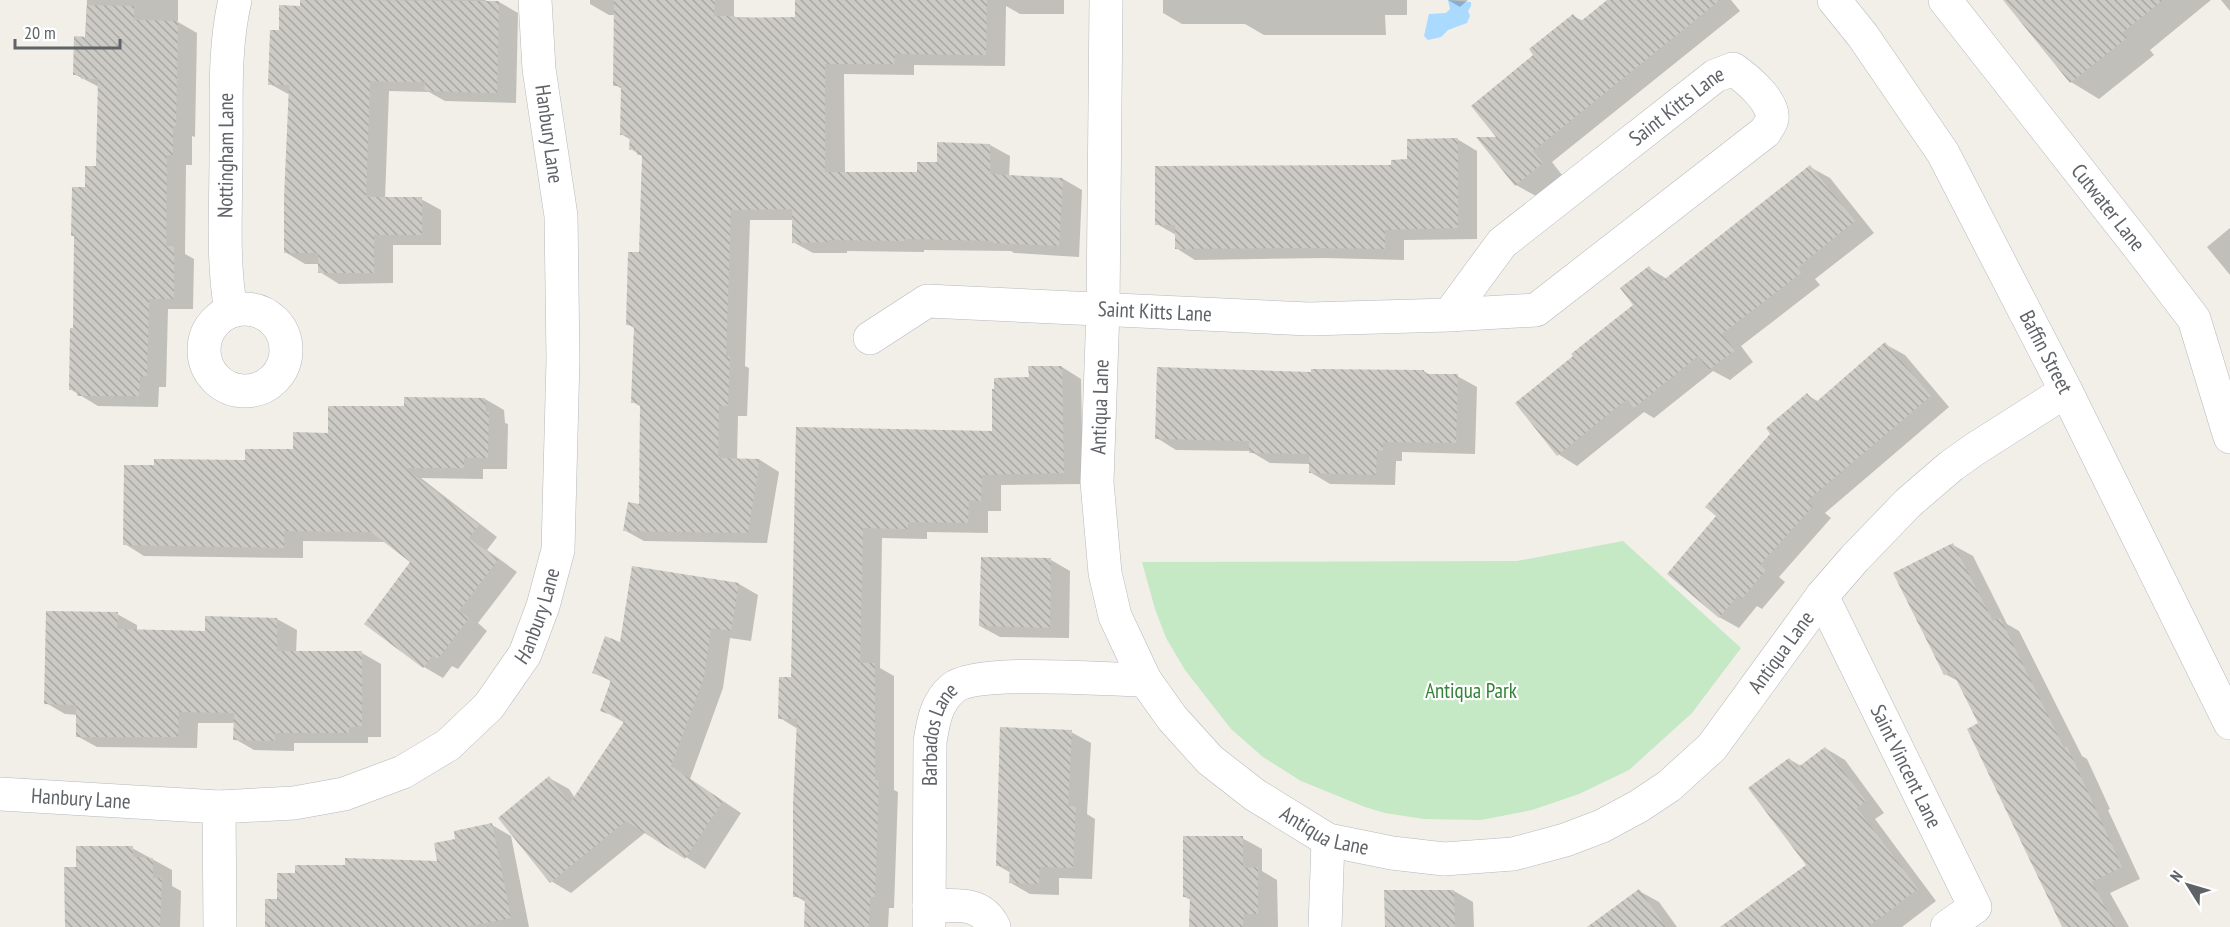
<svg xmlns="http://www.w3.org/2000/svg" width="2230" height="927" font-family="'PT Sans Narrow',sans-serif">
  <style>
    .green { fill: #c5e8c5 }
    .water { fill: #aadaff }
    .shadow { fill: #0003 }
    .building { fill: url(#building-back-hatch) }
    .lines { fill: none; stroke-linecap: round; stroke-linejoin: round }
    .minor-casing { stroke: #b5b8bc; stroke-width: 34 }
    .tertiary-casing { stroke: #b5b8bc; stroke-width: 34 }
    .minor { stroke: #fff; stroke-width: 33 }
    .tertiary { stroke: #fff; stroke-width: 33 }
    .labels { text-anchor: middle; stroke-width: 4.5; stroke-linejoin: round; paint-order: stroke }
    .street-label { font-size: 21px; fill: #5f6368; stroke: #fff }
    .park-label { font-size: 21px; fill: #348238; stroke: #fff }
  </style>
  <defs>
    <pattern id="building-back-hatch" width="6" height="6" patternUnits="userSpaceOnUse" patternTransform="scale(1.5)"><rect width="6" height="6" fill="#cccac5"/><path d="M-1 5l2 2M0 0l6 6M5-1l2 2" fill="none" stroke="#a9a8a4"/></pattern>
  </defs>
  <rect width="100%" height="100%" fill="#f1efe8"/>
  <path class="green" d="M 1623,541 L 1741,648 L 1692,713 L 1629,770 L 1579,794 L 1532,810 L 1481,820 L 1424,819 L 1385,813 L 1365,807 L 1301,781 L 1263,757 L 1231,729 L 1185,670 L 1166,638 L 1155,609 L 1142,562 L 1517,561 Z"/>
  <path class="water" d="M 1448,0 L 1471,2 L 1471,6 L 1468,11 L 1470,16 L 1467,23 L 1448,30 L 1441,37 L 1428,40 L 1424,36 L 1429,14 L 1446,13 L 1450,9 Z"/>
  <g class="shadow">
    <path d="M 87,0 L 178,0 L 178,22 L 197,33 L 195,137 L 192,136 L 192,165 L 186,165 L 185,254 L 194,259 L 193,309 L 168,309 L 166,387 L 159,387 L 158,407 L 98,406 L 70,389 L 74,330 L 76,237 L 73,235 L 86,189 L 98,167 L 99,87 L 74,74 L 85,38 Z"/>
    <path d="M 301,0 L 486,0 L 486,2 L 499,2 L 518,13 L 516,103 L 445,101 L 429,92 L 389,91 L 385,199 L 421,199 L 441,210 L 441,245 L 393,245 L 393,283 L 339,284 L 320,272 L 320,264 L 305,264 L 285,252 L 290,95 L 270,84 L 280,32 L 301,7 Z"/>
    <path d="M 590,0 L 734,0 L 734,17 L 797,19 L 797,0 L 1064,0 L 1064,14 L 1020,14 L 1006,6 L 1005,66 L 914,65 L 914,75 L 844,74 L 845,173 L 918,174 L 938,164 L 938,144 L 990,145 L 1010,156 L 1009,177 L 1063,179 L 1082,190 L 1079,257 L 1014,253 L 1011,251 L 924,250 L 924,252 L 847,251 L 847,253 L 813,253 L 793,242 L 793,220 L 750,220 L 745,366 L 749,368 L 747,416 L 738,416 L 737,460 L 760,460 L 779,472 L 767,543 L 644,541 L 624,530 L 641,505 L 641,407 L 633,402 L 635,329 L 628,324 L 641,254 L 643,157 L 631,149 L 631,140 L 621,134 L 622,89 L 615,85 L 616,15 L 609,15 L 590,4 Z"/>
    <path d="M 1163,0 L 1407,0 L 1407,15 L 1385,15 L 1386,35 L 1264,35 L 1245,24 L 1182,24 L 1163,13 Z"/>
    <path d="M 1448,0 L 1468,0 L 1460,7 Z"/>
    <path d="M 1610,0 L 1731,0 L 1740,11 L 1552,162 L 1562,175 L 1536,196 L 1516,185 L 1499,138 L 1536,55 L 1573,16 L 1583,21 Z"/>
    <path d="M 2015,0 L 2211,0 L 2150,50 L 2154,55 L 2099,99 L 2071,82 Z"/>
    <path d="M 2221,0 L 2230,0 L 2230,11 Z"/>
    <path d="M 1457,139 L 1477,151 L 1477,239 L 1404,240 L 1404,260 L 1325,258 L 1195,260 L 1176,248 L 1176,235 L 1157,224 L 1392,166 Z"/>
    <path d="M 1810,167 L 1830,178 L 1874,233 L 1815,279 L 1820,285 L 1741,346 L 1753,362 L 1730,380 L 1713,371 L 1654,418 L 1644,412 L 1577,466 L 1558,454 L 1635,305 L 1649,268 L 1667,279 Z"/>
    <path d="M 2230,228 L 2230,275 L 2207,247 Z"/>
    <path d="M 1885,344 L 1905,355 L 1949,407 L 1825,513 L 1831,518 L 1779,577 L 1785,582 L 1762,609 L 1757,606 L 1739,628 L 1719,617 L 1718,516 L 1807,395 L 1819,402 Z"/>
    <path d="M 1062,367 L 1081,379 L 1083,484 L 1001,485 L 1001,511 L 988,511 L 988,533 L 927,532 L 927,539 L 882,538 L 880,668 L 894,676 L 894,790 L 898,792 L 894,908 L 889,908 L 888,927 L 806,927 L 806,902 L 795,896 L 798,729 L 780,718 L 793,679 L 797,429 L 994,433 L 1030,379 Z"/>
    <path d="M 1424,371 L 1430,375 L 1457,376 L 1477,387 L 1475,454 L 1402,452 L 1402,461 L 1396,461 L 1395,485 L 1330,484 L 1310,472 L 1310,464 L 1270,463 L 1250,451 L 1176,450 L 1157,438 L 1313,374 Z"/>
    <path d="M 485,399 L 504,410 L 505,423 L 508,424 L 507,469 L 483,469 L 483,479 L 421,478 L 497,537 L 487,550 L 517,572 L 478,623 L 487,631 L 458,669 L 452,666 L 443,678 L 424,667 L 412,562 L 387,542 L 303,541 L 303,558 L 144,556 L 125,544 L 246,461 L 295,451 L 329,434 L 405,408 Z"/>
    <path d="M 1953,545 L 1973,556 L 2007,624 L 2019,631 L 2082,756 L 2087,759 L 2110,809 L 2108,810 L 2140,879 L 2110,893 L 2129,927 L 2064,927 L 1980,724 L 1958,681 L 1945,674 Z"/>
    <path d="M 1051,560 L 1070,571 L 1069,638 L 1000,637 L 980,626 Z"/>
    <path d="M 633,568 L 739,584 L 758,595 L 751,641 L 730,638 L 723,688 L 690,779 L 741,813 L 705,869 L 646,832 L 571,893 L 551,881 L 549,778 L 569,789 L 575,798 L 625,723 L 602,710 L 612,682 L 594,672 L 621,644 Z"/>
    <path d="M 117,614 L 137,625 L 137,631 L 206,632 L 207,618 L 277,619 L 297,630 L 296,653 L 362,653 L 381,664 L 381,737 L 368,737 L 368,743 L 294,743 L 294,751 L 254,750 L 235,739 L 235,723 L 198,723 L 197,748 L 97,747 L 77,736 L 78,715 L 65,714 L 46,703 Z"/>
    <path d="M 1071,732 L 1091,743 L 1087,814 L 1095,819 L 1092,879 L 1059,878 L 1059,895 L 1030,894 L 1011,883 L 1011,873 L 997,865 Z"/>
    <path d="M 1825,748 L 1845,760 L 1884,813 L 1875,819 L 1936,901 L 1902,927 L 1725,927 L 1808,865 L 1789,759 L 1801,766 Z"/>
    <path d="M 492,825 L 511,836 L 529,927 L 267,927 L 278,900 L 296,874 L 439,862 L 457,840 Z"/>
    <path d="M 1242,838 L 1262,849 L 1262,871 L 1277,880 L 1278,927 L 1191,927 L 1191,900 L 1185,897 Z"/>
    <path d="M 132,848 L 172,870 L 172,886 L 181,891 L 180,927 L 66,927 L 77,868 Z"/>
    <path d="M 1454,891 L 1473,902 L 1474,927 L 1386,927 Z"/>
    <path d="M 1639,891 L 1659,902 L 1677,927 L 1603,927 Z"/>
  </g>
  <g class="building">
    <path d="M 300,0 L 499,1 L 497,93 L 424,91 L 425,82 L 370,81 L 366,197 L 422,197 L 422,235 L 374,235 L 374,273 L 318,273 L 318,253 L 284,253 L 284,198 L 289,85 L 268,85 L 270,30 L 279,30 L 279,5 L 300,6 Z"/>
    <path d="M 614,0 L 715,0 L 714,16 L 735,16 L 735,18 L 795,17 L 795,0 L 987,0 L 986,55 L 895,54 L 894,64 L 825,64 L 825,172 L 917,172 L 917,162 L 937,162 L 937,142 L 990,144 L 990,174 L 1063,178 L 1059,246 L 993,243 L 993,241 L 904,239 L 904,241 L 828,240 L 828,242 L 792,243 L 792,209 L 731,210 L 726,356 L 730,356 L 728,406 L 719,406 L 718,458 L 760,459 L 748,533 L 623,531 L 628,502 L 639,504 L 640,403 L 631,403 L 634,326 L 626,325 L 628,252 L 639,252 L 642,155 L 637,155 L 637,149 L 629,150 L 630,135 L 620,135 L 621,86 L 613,86 Z"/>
    <path d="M 1607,0 L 1720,0 L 1533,151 L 1543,163 L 1515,186 L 1476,137 L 1496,137 L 1471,106 L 1533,55 L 1529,49 L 1573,14 L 1580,22 Z"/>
    <path d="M 2003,0 L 2163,0 L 2122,33 L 2127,38 L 2070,83 Z"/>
    <path d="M 87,5 L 134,6 L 134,20 L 178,21 L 176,126 L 173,126 L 173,155 L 167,155 L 166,246 L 174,246 L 174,299 L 149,299 L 147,376 L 140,377 L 139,396 L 77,396 L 78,390 L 69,390 L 70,328 L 73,328 L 74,236 L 71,236 L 72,187 L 85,187 L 85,166 L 96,166 L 98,79 L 81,79 L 82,75 L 73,75 L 74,36 L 86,37 Z"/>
    <path d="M 1458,138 L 1458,228 L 1385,230 L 1385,249 L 1304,248 L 1175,249 L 1175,225 L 1155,225 L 1155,166 L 1391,165 L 1391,160 L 1407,159 L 1407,139 Z"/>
    <path d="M 1810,165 L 1855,221 L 1797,268 L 1801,273 L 1722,334 L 1735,350 L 1709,370 L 1698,356 L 1634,408 L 1627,399 L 1557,456 L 1515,403 L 1573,356 L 1571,354 L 1633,305 L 1620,288 L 1649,266 L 1661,282 Z"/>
    <path d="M 1885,342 L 1931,396 L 1807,501 L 1813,506 L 1760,565 L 1766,570 L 1742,599 L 1738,595 L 1719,618 L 1667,574 L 1716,516 L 1705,507 L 1770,434 L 1766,428 L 1807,393 L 1815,403 Z"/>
    <path d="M 1028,366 L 1062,366 L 1064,473 L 982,475 L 981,501 L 969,500 L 968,523 L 908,522 L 908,529 L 863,528 L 860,663 L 875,663 L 875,780 L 879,780 L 875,897 L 870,897 L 869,927 L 804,927 L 805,897 L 793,897 L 793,805 L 797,719 L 778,719 L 779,677 L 791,677 L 796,427 L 992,431 L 992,389 L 994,389 L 994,378 L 1029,377 Z"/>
    <path d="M 1157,367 L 1311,372 L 1311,369 L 1424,370 L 1424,374 L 1458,374 L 1456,443 L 1383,442 L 1383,451 L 1377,451 L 1376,475 L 1309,473 L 1309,454 L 1249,453 L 1249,441 L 1155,439 Z"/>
    <path d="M 404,397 L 485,398 L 486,412 L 489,412 L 488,458 L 464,458 L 464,468 L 405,468 L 479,525 L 469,538 L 498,560 L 459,611 L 469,618 L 438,659 L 433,655 L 423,668 L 364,624 L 410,562 L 371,532 L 284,531 L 284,548 L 123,545 L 124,465 L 154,465 L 154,459 L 245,460 L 245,449 L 293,449 L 293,432 L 328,433 L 328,406 L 404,406 Z"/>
    <path d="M 1953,543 L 1993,621 L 2000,618 L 2064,748 L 2067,746 L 2122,867 L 2092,882 L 2116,927 L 2062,927 L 1967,729 L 1978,723 L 1952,671 L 1944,675 L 1893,573 Z"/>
    <path d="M 981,557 L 1051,558 L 1050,628 L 979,626 Z"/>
    <path d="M 632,566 L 739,583 L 731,631 L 711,628 L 704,677 L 671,766 L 723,801 L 685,859 L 626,821 L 550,883 L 498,818 L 549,776 L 570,803 L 625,720 L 600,711 L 611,680 L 592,673 L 605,636 L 620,642 Z"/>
    <path d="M 46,611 L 118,612 L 117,629 L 205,631 L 205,616 L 277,618 L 277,651 L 362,651 L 362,726 L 349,727 L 349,733 L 275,733 L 275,741 L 233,740 L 234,713 L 179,712 L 178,737 L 76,737 L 76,705 L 44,704 Z"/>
    <path d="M 1000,727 L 1072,730 L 1068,806 L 1076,806 L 1073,868 L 1040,867 L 1039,884 L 1009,883 L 1010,866 L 996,866 Z"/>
    <path d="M 1825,747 L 1866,801 L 1857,808 L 1918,889 L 1868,927 L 1720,927 L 1806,865 L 1748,788 L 1789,758 L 1797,768 Z"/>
    <path d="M 492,823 L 511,918 L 465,927 L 265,927 L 265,899 L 277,899 L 277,873 L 295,873 L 295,865 L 345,865 L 345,858 L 437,861 L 434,843 L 455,839 L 454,831 Z"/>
    <path d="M 1183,836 L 1243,836 L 1243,868 L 1258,867 L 1258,914 L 1244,914 L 1243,927 L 1189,927 L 1190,897 L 1183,897 Z"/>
    <path d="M 76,846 L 133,846 L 133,857 L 153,858 L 153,878 L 162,878 L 160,927 L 65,927 L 64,867 L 76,867 Z"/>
    <path d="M 1639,889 L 1666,927 L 1587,927 Z"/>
    <path d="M 1384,890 L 1454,890 L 1455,927 L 1385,927 Z"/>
  </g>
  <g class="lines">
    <defs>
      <g id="minor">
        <path id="s1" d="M 1106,0 L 1103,309 L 1097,482 L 1105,573 L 1115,616 L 1145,680 L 1172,718 L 1210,760 L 1255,795 L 1328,840 L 1392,853 L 1444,859 L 1513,854 L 1565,840 L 1602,826 L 1639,806 L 1669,786 L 1712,747 L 1822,596 L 1855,558 L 1908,503 L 1951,466 L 1975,449 L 2066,391"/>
        <path id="s2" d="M 1945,0 L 2139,247 L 2194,319 L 2230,437"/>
        <circle cx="245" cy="350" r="41"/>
        <path id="s3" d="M 231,311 C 222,260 226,208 226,156 C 227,104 223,51 235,0"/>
        <path id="s4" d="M 870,338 L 927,301 L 1309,319 L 1449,315 L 1502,243 L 1715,76 L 1733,69 C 1746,78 1775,102 1772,119 C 1771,124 1767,128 1765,132 L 1536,310 L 1449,315"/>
        <path id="s5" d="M 1822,596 L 1975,907 L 1947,927"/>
        <path id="s6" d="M 0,794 L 219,807 L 294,803 L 344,794 L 403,772 L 448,745 L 489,706 L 525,654 L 543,606 L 558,550 L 563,359 L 561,216 L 539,69 L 535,0"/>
        <path d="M 219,807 L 220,927"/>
        <path d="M 929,906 C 955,906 981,900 994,927"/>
        <path id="s7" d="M 929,927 L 930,742 C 933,723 936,702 953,688 C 978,668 1108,680 1145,680"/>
        <path d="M 1325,927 L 1328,840"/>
      </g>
      <g id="tertiary">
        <path id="s8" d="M 1834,0 L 1863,36 L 1943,153 L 2066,391 L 2230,723"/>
      </g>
    </defs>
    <use href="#minor" class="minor-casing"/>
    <use href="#tertiary" class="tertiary-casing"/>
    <use href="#minor" class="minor"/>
    <use href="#tertiary" class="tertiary"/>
  </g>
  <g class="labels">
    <g class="street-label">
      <text dy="7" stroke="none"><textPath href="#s4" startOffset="902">Saint Kitts Lane</textPath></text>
      <text transform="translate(549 134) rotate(82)" y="7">Hanbury Lane</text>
      <text dy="7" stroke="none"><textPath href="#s3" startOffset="156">Nottingham Lane</textPath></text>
      <text dy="7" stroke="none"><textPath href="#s2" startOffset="264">Cutwater Lane</textPath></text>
      <text dy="7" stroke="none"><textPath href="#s4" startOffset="296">Saint Kitts Lane</textPath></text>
      <text dy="7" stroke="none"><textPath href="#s8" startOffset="412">Baffin Street</textPath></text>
      <text transform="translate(1100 407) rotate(-88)" y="7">Antiqua Lane</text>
      <text dy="7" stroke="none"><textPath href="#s6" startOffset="621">Hanbury Lane</textPath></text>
      <text dy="7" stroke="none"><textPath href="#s1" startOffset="1468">Antiqua Lane</textPath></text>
      <text dy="7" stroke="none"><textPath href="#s7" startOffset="194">Barbados Lane</textPath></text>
      <text dy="7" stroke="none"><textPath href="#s5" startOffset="190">Saint Vincent Lane</textPath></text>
      <text dy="7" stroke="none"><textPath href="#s6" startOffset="81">Hanbury Lane</textPath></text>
      <text dy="7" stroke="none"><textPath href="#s1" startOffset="928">Antiqua Lane</textPath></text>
    </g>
    <g class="park-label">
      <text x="1471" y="698">Antiqua Park</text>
    </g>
  </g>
  <g transform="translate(2188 885) rotate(307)" stroke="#ffffff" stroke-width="4.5" paint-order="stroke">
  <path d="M0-4.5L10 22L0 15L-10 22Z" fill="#5f6368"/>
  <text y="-9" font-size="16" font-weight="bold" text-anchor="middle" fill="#5f6368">N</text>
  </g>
  <path d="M15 39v9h105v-9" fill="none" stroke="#5f6368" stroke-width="3"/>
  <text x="24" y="39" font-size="18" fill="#5f6368" stroke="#ffffff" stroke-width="4.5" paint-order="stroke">20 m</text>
</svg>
